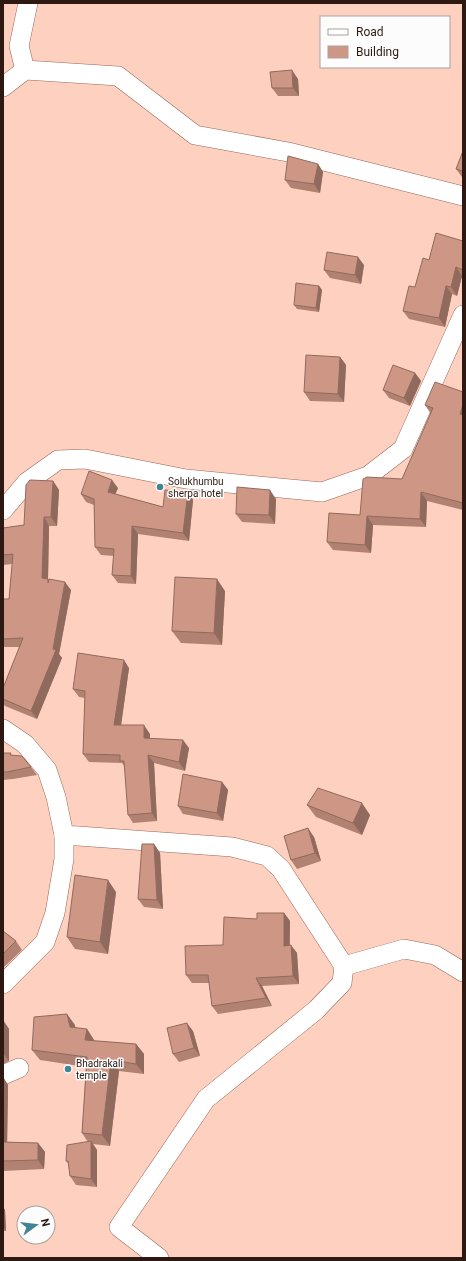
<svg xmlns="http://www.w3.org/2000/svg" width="466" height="1261" font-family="Roboto,sans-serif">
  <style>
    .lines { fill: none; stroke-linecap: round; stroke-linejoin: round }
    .street-casing { stroke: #9a6756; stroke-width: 20 }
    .street { stroke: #fff; stroke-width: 19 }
    .wall { fill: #b18272 }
    .shaded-wall { fill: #906a5d }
    .building { fill: #ce9785; stroke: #906a5d }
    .poi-dot { fill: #438396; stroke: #fcfcfc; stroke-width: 1.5 }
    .labels { text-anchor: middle; stroke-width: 3; stroke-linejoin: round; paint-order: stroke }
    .poi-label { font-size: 10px; fill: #2d1912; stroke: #fcfcfc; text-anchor: start }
  </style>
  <rect width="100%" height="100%" fill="#fed0c0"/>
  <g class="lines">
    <defs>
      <g id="street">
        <path d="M 25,70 L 19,46 L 28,3"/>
        <path d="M 3,87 L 25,70 L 118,76 L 195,135 L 288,152 L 463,196"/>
        <path d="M 3,510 L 27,482 L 58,460 L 85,459 L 186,479 L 322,492 L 368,476 L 403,449 L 463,315"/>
        <path d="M 3,729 L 25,744 L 47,770 L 56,797 L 64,835 L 232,847 L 267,856 L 281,869 L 344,966 L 342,983 L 316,1010 L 206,1099 L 119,1227 L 159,1258"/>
        <path d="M 344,966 L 404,949 L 435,955 L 463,972"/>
        <path d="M 3,984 L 45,942 L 55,913 L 64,859 L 64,835"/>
        <path d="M 3,1075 L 19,1068"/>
      </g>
    </defs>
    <use href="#street" class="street-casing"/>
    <use href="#street" class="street"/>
  </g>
  <g class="wall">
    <path d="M 298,79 L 299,96 L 278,96 L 272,88 Z"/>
    <path d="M 463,151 L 463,178 L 462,177 L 456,169 Z"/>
    <path d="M 318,164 L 323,172 L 320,193 L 291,188 L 285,180 Z"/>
    <path d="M 463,241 L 463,276 L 462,276 L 457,296 L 452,294 L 445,327 L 409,319 L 403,311 L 429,260 Z"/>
    <path d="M 364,265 L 361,284 L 330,278 L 324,270 Z"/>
    <path d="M 319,286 L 322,290 L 319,312 L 297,309 L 294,305 Z"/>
    <path d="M 340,357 L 346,365 L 344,402 L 310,401 L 304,392 Z"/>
    <path d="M 415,373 L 421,381 L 410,406 L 389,398 L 383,390 Z"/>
    <path d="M 463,392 L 463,510 L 427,501 L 426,527 L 373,525 L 371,553 L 333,550 L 327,542 L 402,479 L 431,414 L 425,405 Z"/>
    <path d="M 53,481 L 59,490 L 57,526 L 49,526 L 48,579 L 49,580 L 71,590 L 59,654 L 62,658 L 37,719 L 5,706 L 3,703 L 3,688 L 20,647 L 3,647 L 3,599 L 9,599 L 12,564 L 3,565 L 3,528 L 24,525 Z"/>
    <path d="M 118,488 L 115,494 L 163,507 L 188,492 L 193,500 L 189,541 L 138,534 L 136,584 L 118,583 L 112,575 L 114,556 L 101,555 L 95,547 L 94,505 L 86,502 L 81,494 Z"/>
    <path d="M 276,499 L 275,524 L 242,522 L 236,514 Z"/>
    <path d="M 225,591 L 222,645 L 181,643 L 172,631 Z"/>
    <path d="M 129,668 L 121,725 L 150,734 L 150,738 L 189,748 L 185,771 L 154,763 L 157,821 L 133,823 L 128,815 L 125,767 L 122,763 L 89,762 L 83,754 L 85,698 L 79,697 L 73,689 Z"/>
    <path d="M 3,753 L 12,755 L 31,767 L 37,775 L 13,779 L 3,780 Z"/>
    <path d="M 222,782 L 228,790 L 223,821 L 183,814 L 178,806 Z"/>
    <path d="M 307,805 L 370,815 L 362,835 L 316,817 Z"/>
    <path d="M 314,837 L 321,861 L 297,869 L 291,860 Z"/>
    <path d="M 154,844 L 160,853 L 163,909 L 144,907 L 138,899 Z"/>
    <path d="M 116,892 L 108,954 L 75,949 L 67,937 Z"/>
    <path d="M 284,913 L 290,921 L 290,945 L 297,953 L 299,984 L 262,986 L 272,1006 L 218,1014 L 212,1006 L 209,983 L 192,983 L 186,975 L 223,945 L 257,919 Z"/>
    <path d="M 3,931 L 16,941 L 22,950 L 3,968 Z"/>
    <path d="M 3,1020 L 9,1029 L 9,1061 L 3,1064 Z"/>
    <path d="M 75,1025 L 75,1028 L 87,1029 L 94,1040 L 94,1041 L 136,1044 L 144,1054 L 144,1074 L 119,1071 L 110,1146 L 93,1144 L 97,1150 L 97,1187 L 76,1185 L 70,1176 L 69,1164 L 66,1161 L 88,1142 L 82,1133 L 86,1067 L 40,1060 L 32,1050 Z"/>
    <path d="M 193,1031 L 200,1056 L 179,1062 L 173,1054 Z"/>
    <path d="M 3,1077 L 8,1085 L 7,1142 L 38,1143 L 45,1152 L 44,1169 L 3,1171 Z"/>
    <path d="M 3,1207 L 5,1210 L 6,1231 L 3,1231 Z"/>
  </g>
  <g class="shaded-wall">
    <path d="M 292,70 L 298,79 L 299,96 L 293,88 Z"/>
    <path d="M 318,164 L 323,172 L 320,193 L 314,184 Z"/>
    <path d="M 358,257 L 364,265 L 361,284 L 355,275 Z"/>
    <path d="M 456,267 L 462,276 L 457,296 L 451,287 Z"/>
    <path d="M 319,286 L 322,290 L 319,312 L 316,308 Z"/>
    <path d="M 446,286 L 452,294 L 445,327 L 439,318 Z"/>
    <path d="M 340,357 L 346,365 L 344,402 L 338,394 Z"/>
    <path d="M 415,373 L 421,381 L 410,406 L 404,398 Z"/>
    <path d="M 463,405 L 463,418 L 460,414 Z"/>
    <path d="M 112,480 L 118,488 L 113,500 L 108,492 Z"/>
    <path d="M 53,481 L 59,490 L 57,526 L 51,517 Z"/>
    <path d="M 270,490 L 276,499 L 275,524 L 269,515 Z"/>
    <path d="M 188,492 L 193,500 L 189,541 L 183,533 Z"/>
    <path d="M 421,492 L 427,501 L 426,527 L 420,519 Z"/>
    <path d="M 367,516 L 373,525 L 371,553 L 365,545 Z"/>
    <path d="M 44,517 L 49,526 L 48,579 L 54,587 L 42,578 Z"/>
    <path d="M 132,526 L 138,534 L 136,584 L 131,576 Z"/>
    <path d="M 217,579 L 225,591 L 222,645 L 214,633 Z"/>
    <path d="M 65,582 L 71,590 L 59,654 L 62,658 L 37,719 L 31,711 L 53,649 Z"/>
    <path d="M 124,660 L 129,668 L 120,733 L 114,725 Z"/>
    <path d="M 144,725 L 150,734 L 150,746 L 144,738 Z"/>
    <path d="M 183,740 L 189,748 L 185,771 L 179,762 Z"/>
    <path d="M 148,755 L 154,763 L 157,821 L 152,813 Z"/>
    <path d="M 222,782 L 228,790 L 223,821 L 217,813 Z"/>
    <path d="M 362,803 L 370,815 L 362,835 L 353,823 Z"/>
    <path d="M 308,828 L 314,837 L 321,861 L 315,853 Z"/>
    <path d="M 154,844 L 160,853 L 163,909 L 157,900 Z"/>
    <path d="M 108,880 L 116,892 L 108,954 L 100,942 Z"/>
    <path d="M 284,913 L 290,921 L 289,954 L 284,946 Z"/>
    <path d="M 291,945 L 297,953 L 299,984 L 293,976 Z"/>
    <path d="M 256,978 L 262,986 L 272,1006 L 266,998 Z"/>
    <path d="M 67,1014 L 75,1025 L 77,1038 L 70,1027 Z"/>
    <path d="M 3,1020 L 9,1029 L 9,1061 L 3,1053 Z"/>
    <path d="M 187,1023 L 193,1031 L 200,1056 L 194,1048 Z"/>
    <path d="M 87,1029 L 94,1040 L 92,1051 L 85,1040 Z"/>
    <path d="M 136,1044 L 144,1054 L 144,1074 L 136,1064 Z"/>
    <path d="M 111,1060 L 119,1071 L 110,1146 L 102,1135 Z"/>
    <path d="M 3,1077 L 8,1085 L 7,1151 L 3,1145 Z"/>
    <path d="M 91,1141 L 97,1150 L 97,1187 L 91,1179 Z"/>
    <path d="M 38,1143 L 45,1152 L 44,1169 L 38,1160 Z"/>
    <path d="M 3,1207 L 5,1210 L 6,1231 L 3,1227 Z"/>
  </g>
  <g class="building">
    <path d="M 292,70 L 293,88 L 272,88 L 270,72 Z"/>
    <path d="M 463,151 L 463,171 L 456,169 Z"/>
    <path d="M 288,156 L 318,164 L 314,184 L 285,180 Z"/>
    <path d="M 436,233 L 463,241 L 463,270 L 456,267 L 451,287 L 446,286 L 439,318 L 403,311 L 409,286 L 415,287 L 423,258 L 429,260 Z"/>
    <path d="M 327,252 L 358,257 L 355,275 L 324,270 Z"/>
    <path d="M 296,283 L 319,286 L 316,308 L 294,305 Z"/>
    <path d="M 306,355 L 340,357 L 338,394 L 304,392 Z"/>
    <path d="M 393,365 L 415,373 L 404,398 L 383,390 Z"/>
    <path d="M 435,382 L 463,392 L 463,405 L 460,414 L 463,415 L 463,503 L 421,492 L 420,519 L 367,516 L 365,545 L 327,542 L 329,513 L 360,515 L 363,479 L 367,477 L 402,479 L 433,408 L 425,405 Z"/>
    <path d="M 89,471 L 112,480 L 108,492 L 163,507 L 165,490 L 188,492 L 183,533 L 132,526 L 131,576 L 112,575 L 114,549 L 95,547 L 94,499 L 81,494 Z"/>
    <path d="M 30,480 L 53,481 L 51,517 L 44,517 L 42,578 L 48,579 L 48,583 L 49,579 L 65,582 L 53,649 L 56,650 L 31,711 L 3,699 L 3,688 L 23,638 L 3,639 L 3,599 L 9,599 L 13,554 L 3,555 L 3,528 L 24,525 L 26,485 Z"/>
    <path d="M 237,487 L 270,490 L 269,515 L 236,514 Z"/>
    <path d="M 175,577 L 217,579 L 214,633 L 172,631 Z"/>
    <path d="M 78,653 L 124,660 L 114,725 L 144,725 L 144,738 L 183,740 L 179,762 L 148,755 L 152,813 L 128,815 L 124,761 L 120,761 L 120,755 L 83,754 L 85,691 L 73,689 Z"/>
    <path d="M 3,753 L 11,753 L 10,755 L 22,756 L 31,767 L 7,772 L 3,772 Z"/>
    <path d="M 183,774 L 222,782 L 217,813 L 178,806 Z"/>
    <path d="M 318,788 L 362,803 L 353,823 L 307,805 Z"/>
    <path d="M 308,828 L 315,853 L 291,860 L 284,836 Z"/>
    <path d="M 142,844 L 154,844 L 157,900 L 138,899 Z"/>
    <path d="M 75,875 L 108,880 L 100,942 L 67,937 Z"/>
    <path d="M 257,913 L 284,913 L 284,946 L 291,945 L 293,976 L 256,978 L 266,998 L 212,1006 L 208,975 L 186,975 L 185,946 L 223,945 L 224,917 L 257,919 Z"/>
    <path d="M 3,931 L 16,941 L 3,954 Z"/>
    <path d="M 67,1014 L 70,1027 L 87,1029 L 85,1040 L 136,1044 L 136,1064 L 111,1060 L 102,1135 L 82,1133 L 87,1057 L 32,1050 L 34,1017 Z"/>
    <path d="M 187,1023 L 194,1048 L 173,1054 L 167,1028 Z"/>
    <path d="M 91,1141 L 91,1179 L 70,1176 L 68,1161 L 66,1161 L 67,1145 Z"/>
    <path d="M 3,1142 L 38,1143 L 38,1160 L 3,1161 Z"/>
  </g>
  <g class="poi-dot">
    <circle cx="160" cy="487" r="4"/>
    <circle cx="68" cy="1069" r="4"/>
  </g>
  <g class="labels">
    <g class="poi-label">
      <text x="168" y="485">Solukhumbu<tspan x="168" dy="12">sherpa hotel</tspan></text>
      <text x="76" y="1067">Bhadrakali<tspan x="76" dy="12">temple</tspan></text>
    </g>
  </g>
  <rect width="466" height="1261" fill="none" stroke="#2d1912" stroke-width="8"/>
  <rect x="320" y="16" width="130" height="52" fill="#fcfcfc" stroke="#a9a19e"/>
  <rect x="328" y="29" width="20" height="6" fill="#ffffff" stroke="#a9a19e"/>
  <text x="356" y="36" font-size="12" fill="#2d1912">Road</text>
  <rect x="328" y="46" width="20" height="12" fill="#ce9785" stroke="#a9a19e"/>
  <text x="356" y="56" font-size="12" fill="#2d1912">Building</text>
  <g transform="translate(36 1225) rotate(75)"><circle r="19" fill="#fcfcfc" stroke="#a9a19e"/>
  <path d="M0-3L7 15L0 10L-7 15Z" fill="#438396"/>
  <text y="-6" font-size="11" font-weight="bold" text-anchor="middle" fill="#2d1912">N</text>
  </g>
</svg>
